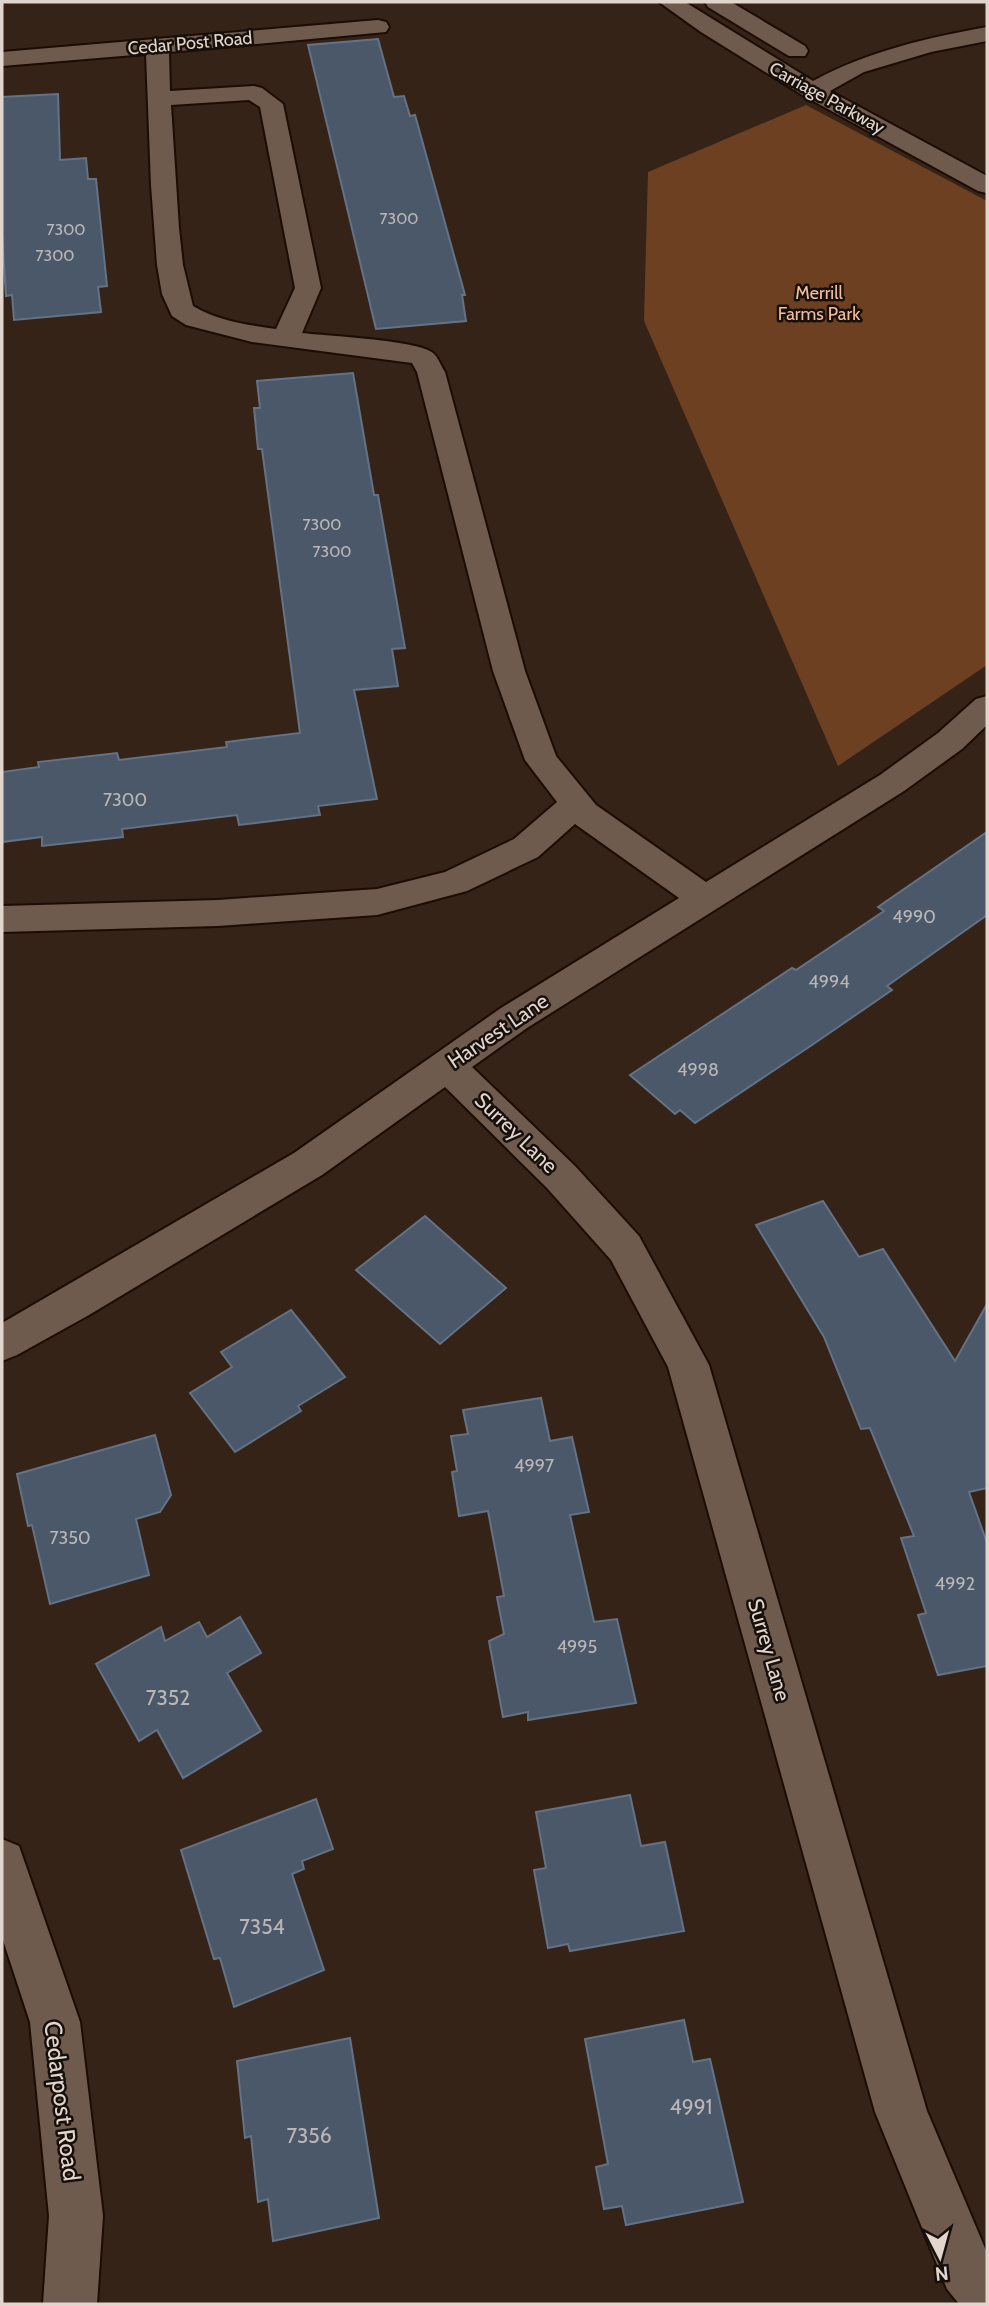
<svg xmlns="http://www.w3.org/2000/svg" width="989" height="2306" font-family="Cabin,sans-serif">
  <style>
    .green { fill: #6d4022 }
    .building { fill: #4a586a; stroke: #637284; stroke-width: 2 }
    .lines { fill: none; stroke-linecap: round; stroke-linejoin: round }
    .minor-casing { stroke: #1c0c03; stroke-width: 4 }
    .minor { fill: #6f5a4e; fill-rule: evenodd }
    .labels { text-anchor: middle; stroke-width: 5; stroke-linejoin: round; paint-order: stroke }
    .far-number-label { font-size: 16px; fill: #bbb6b5 }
    .far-street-label { font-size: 18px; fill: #e1d5ce; stroke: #160f0a }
    .far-park-label { font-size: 18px; fill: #f4be9d; stroke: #160f0a }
    .number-label { font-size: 18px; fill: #bbb6b5 }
    .street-label { font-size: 21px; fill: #e1d5ce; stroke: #160f0a }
    .near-number-label { font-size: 21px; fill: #bbb6b5 }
    .near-street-label { font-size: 24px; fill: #e1d5ce; stroke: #160f0a }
  </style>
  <rect width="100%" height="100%" fill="#352318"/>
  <path class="green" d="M 806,105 L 987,201 L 987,665 L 838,766 L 644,321 L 648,172 Z"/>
  <g class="building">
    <path d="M 378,39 L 394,97 L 404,96 L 410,116 L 415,115 L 465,295 L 462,295 L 466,321 L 376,329 L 308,45 Z"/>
    <path d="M 58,94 L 60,160 L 86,158 L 88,179 L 96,179 L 107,286 L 98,287 L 101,312 L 14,320 L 12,295 L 6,296 L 2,232 L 2,97 Z"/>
    <path d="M 353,373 L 374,495 L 378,495 L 405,648 L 392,649 L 398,686 L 354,690 L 377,799 L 318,806 L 320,815 L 239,825 L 237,815 L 122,829 L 123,837 L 42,846 L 42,837 L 2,842 L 2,772 L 39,767 L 38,762 L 117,753 L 119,760 L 227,747 L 226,742 L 300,733 L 262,449 L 258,449 L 254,408 L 260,408 L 257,381 Z"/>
    <path d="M 987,832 L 987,915 L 887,986 L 892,990 L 812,1045 L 695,1123 L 680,1110 L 675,1114 L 630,1075 L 792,968 L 796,970 L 884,911 L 878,907 Z"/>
    <path d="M 823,1201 L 859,1257 L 883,1249 L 955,1361 L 987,1304 L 987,1488 L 969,1492 L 987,1543 L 987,1666 L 938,1675 L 918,1615 L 926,1613 L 901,1538 L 914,1536 L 870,1428 L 861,1429 L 824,1337 L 756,1225 Z"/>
    <path d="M 425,1216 L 506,1288 L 440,1344 L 356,1270 Z"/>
    <path d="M 291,1310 L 345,1377 L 298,1406 L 301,1411 L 235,1452 L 190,1393 L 232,1367 L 221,1352 Z"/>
    <path d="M 541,1398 L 550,1441 L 572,1437 L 589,1512 L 570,1515 L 594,1622 L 617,1619 L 636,1703 L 528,1720 L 528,1712 L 503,1717 L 489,1641 L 504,1634 L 497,1597 L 504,1596 L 488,1511 L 459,1516 L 452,1472 L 457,1471 L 451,1436 L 468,1434 L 463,1410 Z"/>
    <path d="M 155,1435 L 171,1495 L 160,1512 L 136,1519 L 149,1575 L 50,1604 L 32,1525 L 28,1526 L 17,1474 Z"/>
    <path d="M 240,1617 L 261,1653 L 227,1673 L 261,1731 L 183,1778 L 157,1730 L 139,1741 L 96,1664 L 161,1627 L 165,1641 L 199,1622 L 207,1637 Z"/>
    <path d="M 630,1795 L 641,1846 L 665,1842 L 684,1931 L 570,1951 L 568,1944 L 548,1948 L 534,1870 L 546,1868 L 536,1812 Z"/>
    <path d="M 316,1799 L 333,1849 L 302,1861 L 304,1869 L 292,1874 L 324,1970 L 234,2007 L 220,1958 L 214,1959 L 181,1850 Z"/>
    <path d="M 684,2020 L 693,2062 L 710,2059 L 743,2202 L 626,2225 L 622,2206 L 604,2209 L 596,2167 L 608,2164 L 585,2039 Z"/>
    <path d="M 350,2038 L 379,2218 L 273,2241 L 268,2199 L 258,2202 L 251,2136 L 245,2138 L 237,2061 Z"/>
  </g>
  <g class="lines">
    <defs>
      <g id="minor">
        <path d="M 659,2 L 685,2 L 813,81 C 868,51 927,38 987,27 L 987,41 L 931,52 L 864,72 L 830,91 L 987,176 L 987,193 L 978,191 L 804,96 L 701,32 Z"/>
        <path d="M 705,2 L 731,2 L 805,46 L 808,51 L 805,56 L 789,56 L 708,7 Z"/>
        <path d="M 378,20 L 386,22 L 389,27 L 386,32 L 169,52 L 170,91 L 254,86 L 262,88 L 283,104 L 321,288 L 302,333 C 326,336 418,340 433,353 C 438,357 441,366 445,372 L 525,671 L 556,756 L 596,805 L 706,882 L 880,775 L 938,733 L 976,699 L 987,696 L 987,725 L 962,749 L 904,791 L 527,1028 L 472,1067 L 575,1166 L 639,1236 L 709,1365 L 927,2111 L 987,2253 L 987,2304 L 959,2304 L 947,2289 L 875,2112 L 668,1367 L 611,1260 L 547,1188 L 445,1087 L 322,1175 L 89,1315 L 17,1355 L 2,1361 L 2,1323 L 294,1153 L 501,1008 L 679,898 L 575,824 L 538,857 L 467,891 L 377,915 L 218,926 L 2,932 L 2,906 L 218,900 L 377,889 L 445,872 L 514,839 L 557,802 L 525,760 L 493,671 L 417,372 L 412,363 L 252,342 L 186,325 L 172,316 L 162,294 L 157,265 L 151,185 L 146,54 L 2,66 L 2,52 ZM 249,100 L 260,107 L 295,288 L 276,329 C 248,325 218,321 193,306 L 183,265 L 179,228 L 171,105 Z"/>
        <path d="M 2,1839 L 19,1846 L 80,2022 L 103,2216 L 97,2304 L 43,2304 L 49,2216 L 30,2022 L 2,1937 Z"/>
      </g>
    </defs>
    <use href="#minor" class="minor-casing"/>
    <use href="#minor" class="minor"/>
  </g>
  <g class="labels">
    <g class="far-number-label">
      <text x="399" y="224">7300</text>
      <text x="66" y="235">7300</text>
      <text x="55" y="261">7300</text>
      <text x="322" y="530">7300</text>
      <text x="332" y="557">7300</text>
    </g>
    <g class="far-street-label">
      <text transform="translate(190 43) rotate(-5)" y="6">Cedar Post Road</text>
      <text transform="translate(827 98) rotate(29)" y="6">Carriage Parkway</text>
    </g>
    <g class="far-park-label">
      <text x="819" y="299">Merrill<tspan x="819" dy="21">Farms Park</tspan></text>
    </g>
    <g class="number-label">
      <text x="125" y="806">7300</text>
      <text x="914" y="923">4990</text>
      <text x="829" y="988">4994</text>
      <text x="698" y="1076">4998</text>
      <text x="534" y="1472">4997</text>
      <text x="70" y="1544">7350</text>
      <text x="955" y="1590">4992</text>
      <text x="577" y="1653">4995</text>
    </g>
    <g class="street-label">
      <text transform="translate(498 1031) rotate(-34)" y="7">Harvest Lane</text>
      <text transform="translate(516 1133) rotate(44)" y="7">Surrey Lane</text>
      <text transform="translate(769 1650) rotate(74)" y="7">Surrey Lane</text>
    </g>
    <g class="near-number-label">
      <text x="168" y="1705">7352</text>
      <text x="262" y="1934">7354</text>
      <text x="691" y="2114">4991</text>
      <text x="309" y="2143">7356</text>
    </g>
    <g class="near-street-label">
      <text transform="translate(62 2101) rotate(83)" y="8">Cedarpost Road</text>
    </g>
  </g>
  <rect width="989" height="2306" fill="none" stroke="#e1d5ce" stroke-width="7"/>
  <g transform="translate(940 2257) rotate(174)" stroke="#160f0a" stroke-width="5" paint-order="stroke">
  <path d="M0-5L12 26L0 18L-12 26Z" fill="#e1d5ce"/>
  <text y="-10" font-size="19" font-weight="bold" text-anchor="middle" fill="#e1d5ce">N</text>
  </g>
</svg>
